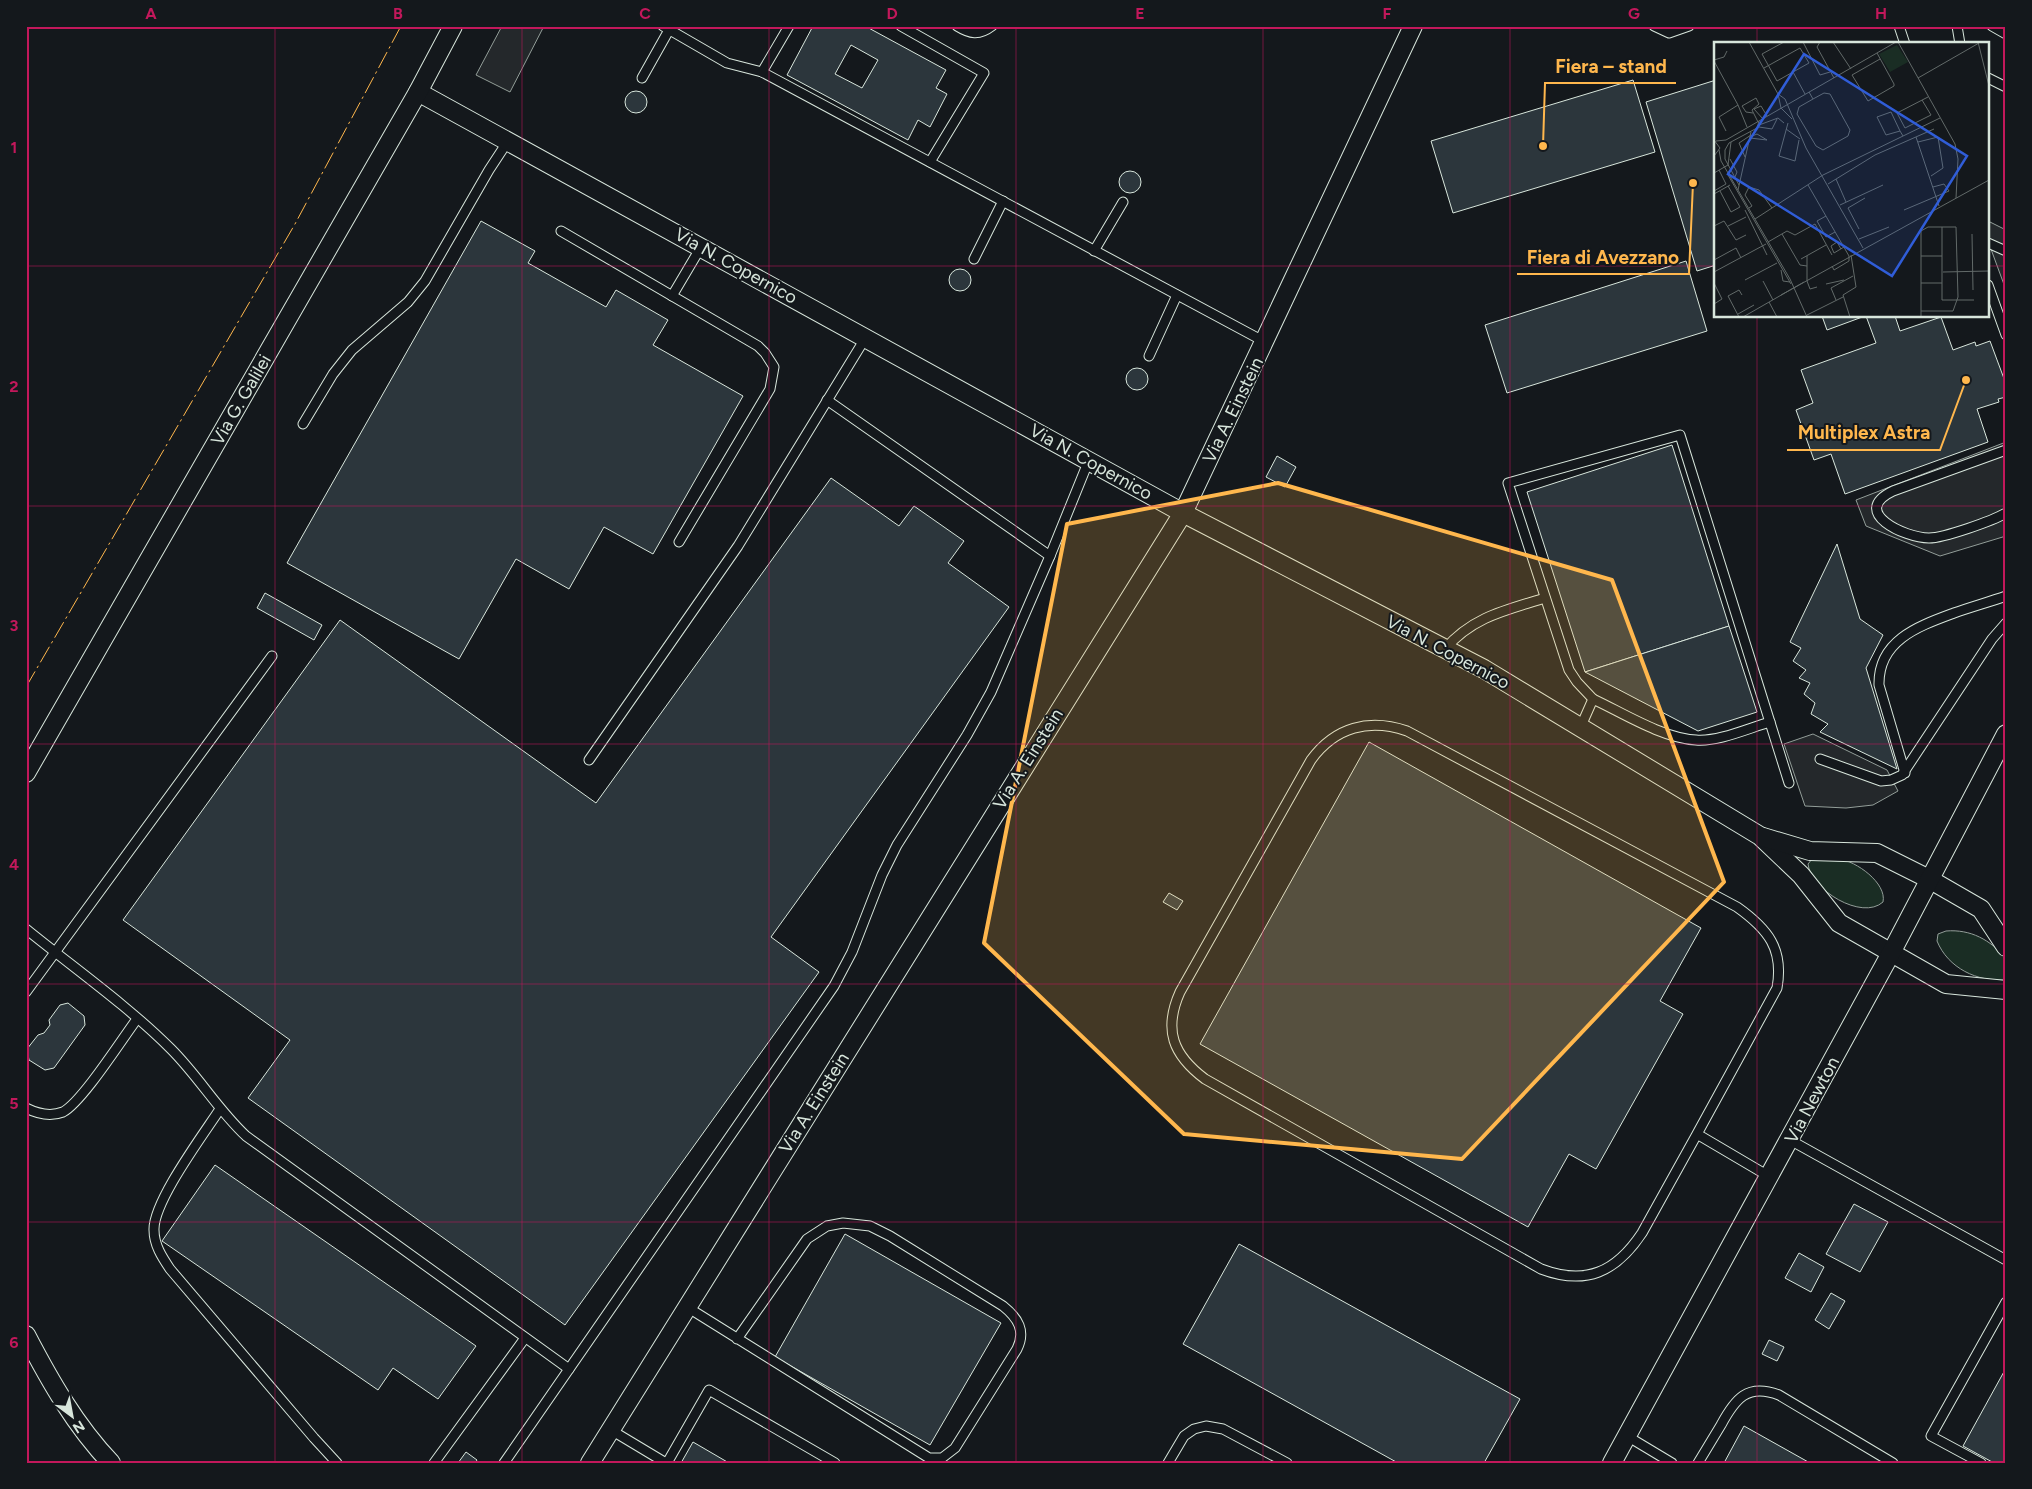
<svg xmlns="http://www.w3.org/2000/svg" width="2032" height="1489" font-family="Figtree,sans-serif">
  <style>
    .green { fill: #1a2d24; stroke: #939e99 }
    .parking { fill: #24282b; stroke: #939e99 }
    .building { fill: #2c363c; stroke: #d8e6dc; fill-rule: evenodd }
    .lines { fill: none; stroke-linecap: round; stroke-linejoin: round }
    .lane-casing { stroke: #d8e6dc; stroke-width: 11 }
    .street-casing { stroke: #d8e6dc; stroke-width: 20 }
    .lane { stroke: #14181c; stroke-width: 9 }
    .street { stroke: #14181c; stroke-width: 18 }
    .power { stroke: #ffb74d; stroke-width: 1; stroke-dasharray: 18 4 2.5 4; stroke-linecap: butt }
    .marked { fill: #ffb74d; fill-opacity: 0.2; stroke: #ffb74d; stroke-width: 4; stroke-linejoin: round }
    .grid { fill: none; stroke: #c2185b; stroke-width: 1; stroke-opacity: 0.55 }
    .labels { text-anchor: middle; stroke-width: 4; stroke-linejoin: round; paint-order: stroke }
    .street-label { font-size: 18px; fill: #d8e6dc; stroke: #14181c }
    .inset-road { fill: none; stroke: #626a69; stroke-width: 1 }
    .view { fill: #305dd8; fill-opacity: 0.15; stroke: #305dd8; stroke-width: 2.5 }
    .inset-edge { fill: none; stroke: #d8e6dc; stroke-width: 2.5 }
    .leader { fill: none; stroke: #ffb74d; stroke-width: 2 }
    .callout-dot { fill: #ffb74d; stroke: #14181c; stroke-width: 2 }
    .callout-label { font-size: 19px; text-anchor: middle; font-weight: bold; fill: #ffb74d; stroke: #14181c; stroke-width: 4; stroke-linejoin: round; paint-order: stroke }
    .neatline { fill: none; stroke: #c2185b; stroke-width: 2 }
    .grid-label { font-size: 16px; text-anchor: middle; font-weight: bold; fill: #c2185b }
  </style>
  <rect width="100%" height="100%" fill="#14181c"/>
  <g class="green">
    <path d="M 1812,859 C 1821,859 1830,858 1839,859 C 1856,861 1887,883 1883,902 C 1862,921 1811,890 1808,864 Z"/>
    <path d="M 1946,931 C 1971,929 1990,940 2006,958 L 2006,980 C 1977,982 1948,968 1937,941 L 1938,934 Z"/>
  </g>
  <g class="parking">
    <path d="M 502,26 L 544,26 L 510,92 L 476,75 Z"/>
    <path d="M 1988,221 L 2006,230 L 2006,290 L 1988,241 Z"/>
    <path d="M 2006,442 L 2006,536 L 1940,556 L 1866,526 L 1856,500 Z"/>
    <path d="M 1813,734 L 1887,770 L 1898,791 L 1873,805 L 1846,808 L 1805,806 L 1784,744 Z"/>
  </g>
  <g class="building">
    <path d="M 813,26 L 865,26 L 946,70 L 936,88 L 947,94 L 930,127 L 918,120 L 908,140 L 787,75 ZM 851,45 L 878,60 L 862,88 L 835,74 Z"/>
    <path d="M 1633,80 L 1655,152 L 1453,213 L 1431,141 Z"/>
    <path d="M 1716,80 L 1716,265 L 1697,271 L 1646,102 Z"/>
    <circle cx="636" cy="102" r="11"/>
    <circle cx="1130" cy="182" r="11"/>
    <path d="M 481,221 L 535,251 L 528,263 L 606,307 L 616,290 L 668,320 L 653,345 L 743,396 L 653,554 L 604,527 L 569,589 L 516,559 L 459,659 L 287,563 Z"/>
    <path d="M 1686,261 L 1707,331 L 1507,393 L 1485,325 Z"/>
    <circle cx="960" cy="280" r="11"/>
    <path d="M 1822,316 L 1865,316 L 1827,330 Z"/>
    <path d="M 1866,316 L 1895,316 L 1900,331 L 1941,317 L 1953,350 L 1975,342 L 1976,346 L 1990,341 L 2006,384 L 2006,397 L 1998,399 L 1999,402 L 1977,409 L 1988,442 L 1845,494 L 1831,454 L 1814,460 L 1796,410 L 1813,403 L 1801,370 L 1876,343 Z"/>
    <circle cx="1137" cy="379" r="11"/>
    <path d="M 1672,445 L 1729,626 L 1585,672 L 1527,492 Z"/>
    <path d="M 1277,456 L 1296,467 L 1285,487 L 1266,477 Z"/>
    <path d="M 831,478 L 899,526 L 914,506 L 964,541 L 948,563 L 1009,607 L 771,937 L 819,972 L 565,1325 L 248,1098 L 290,1040 L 123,920 L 340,620 L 596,803 Z"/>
    <path d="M 1837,544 L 1860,619 L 1883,635 L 1866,668 L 1897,769 L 1820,732 L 1828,724 L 1811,714 L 1815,703 L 1804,694 L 1810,683 L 1799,678 L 1806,670 L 1793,661 L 1801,648 L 1790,642 Z"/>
    <path d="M 265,593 L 322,625 L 314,640 L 257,608 Z"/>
    <path d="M 1729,626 L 1757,712 L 1698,731 L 1585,672 Z"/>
    <path d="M 1369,742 L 1701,928 L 1660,1001 L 1683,1014 L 1596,1169 L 1569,1154 L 1528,1227 L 1200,1044 Z"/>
    <path d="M 1169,893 L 1183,901 L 1177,910 L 1163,902 Z"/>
    <path d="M 68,1003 L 84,1016 L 85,1025 L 54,1068 L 45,1070 L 29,1060 L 27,1049 L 38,1035 L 44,1033 L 50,1025 L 49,1020 L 60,1005 Z"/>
    <path d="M 215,1165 L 476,1346 L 438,1399 L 393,1368 L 378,1390 L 162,1241 Z"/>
    <path d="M 1854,1204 L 1888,1222 L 1860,1272 L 1826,1254 Z"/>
    <path d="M 845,1234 L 1001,1323 L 930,1445 L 775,1357 Z"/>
    <path d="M 1239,1244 L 1520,1399 L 1484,1463 L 1398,1463 L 1183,1344 Z"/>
    <path d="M 1799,1253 L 1824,1267 L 1811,1292 L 1785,1278 Z"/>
    <path d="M 1831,1293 L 1845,1301 L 1829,1329 L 1815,1320 Z"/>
    <path d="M 1769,1340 L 1784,1347 L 1777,1361 L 1762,1354 Z"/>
    <path d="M 2006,1368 L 2006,1463 L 1994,1463 L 1963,1446 Z"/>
    <path d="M 1744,1426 L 1810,1463 L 1724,1463 Z"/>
    <path d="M 693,1442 L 729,1463 L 681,1463 Z"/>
    <path d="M 466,1452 L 477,1460 L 475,1463 L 458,1463 Z"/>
  </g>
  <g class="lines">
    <defs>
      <g id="lane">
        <path d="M 663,26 L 727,63 L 762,72 L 1265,342"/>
        <path d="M 901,26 L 984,73 L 930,162"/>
        <path d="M 957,26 C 970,34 979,36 992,26"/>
        <path d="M 1654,26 L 1669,33 L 1689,26"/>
        <path d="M 1899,26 L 1905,44"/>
        <path d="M 1957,26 L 1960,44"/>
        <path d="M 1992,26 L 2006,34"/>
        <path d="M 762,72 L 789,26"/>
        <path d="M 642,78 L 669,30"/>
        <path d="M 1988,78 L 2006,87"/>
        <path d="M 561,231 L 758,346 L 765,353 L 774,367 L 770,389 L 679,542"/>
        <path d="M 1988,243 L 2006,251"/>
        <path d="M 1094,251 L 1123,202"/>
        <path d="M 974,259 L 1003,201"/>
        <path d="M 1988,285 L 2006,335"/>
        <path d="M 672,296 L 701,247"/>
        <path d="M 1149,356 L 1177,295"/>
        <path d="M 827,400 L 1050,556"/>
        <path d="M 303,424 L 333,374 L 352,350 L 408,302 L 425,281 L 489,170 L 508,141"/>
        <path d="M 2006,450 L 1893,491 C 1849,512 1905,538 1929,538 C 1944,538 1992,521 2006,513"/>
        <path d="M 1445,649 C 1472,617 1506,610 1545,598"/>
        <path d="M 1593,699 L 1577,682 L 1569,670 L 1508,483 L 1680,435 L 1789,783"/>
        <path d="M 1581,726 L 1593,699 C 1623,713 1662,738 1696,740 C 1718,742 1749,728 1770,722"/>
        <path d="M 1820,759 L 1881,781 L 1891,780 L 1902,775 L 1992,639 L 2006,623"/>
        <path d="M 589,760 L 738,546 L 866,337"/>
        <path d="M 1905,773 L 1879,685 C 1878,640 1919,626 1954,613 C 1971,607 1989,602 2006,596"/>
        <path d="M 26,929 C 74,968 128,1006 171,1049 C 199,1077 218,1110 246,1136 L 569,1369"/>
        <path d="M 26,992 L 272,656"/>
        <path d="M 26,1108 C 38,1114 50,1117 63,1112 C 82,1102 122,1039 137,1019"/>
        <path d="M 220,1109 C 203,1135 153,1202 154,1230 C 154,1245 162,1257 170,1269 L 314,1438 L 337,1463"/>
        <path d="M 1697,1134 L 1642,1233 C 1616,1272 1586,1286 1541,1269 L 1205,1079 C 1173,1055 1163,1030 1180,992 L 1311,760 C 1335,727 1369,718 1407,731 L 1737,907 C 1768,929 1784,949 1777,988 L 1697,1134 L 1770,1177"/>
        <path d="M 1790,1140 L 2006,1260"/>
        <path d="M 687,1307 L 929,1458 L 942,1458 L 955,1448 L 1017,1349 C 1026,1331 1018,1318 1003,1306 L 890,1236 L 870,1226 L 843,1223 L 827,1226 L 807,1239 L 737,1339"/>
        <path d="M 611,1430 L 666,1463"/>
        <path d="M 1627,1436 L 1672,1463"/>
        <path d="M 434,1463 L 525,1338"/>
        <path d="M 504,1463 L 834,986 L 852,952 L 882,875 L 897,845 L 967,735 L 991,692 L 1050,556 L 1089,460"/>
        <path d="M 667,1463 L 709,1390 L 835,1463"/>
        <path d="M 1168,1463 L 1184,1436 L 1194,1429 L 1206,1426 L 1223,1429 L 1287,1463"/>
        <path d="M 1698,1463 C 1706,1450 1713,1438 1721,1425 C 1735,1399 1747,1383 1779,1395 L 1893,1463"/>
        <path d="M 1981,1463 L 1931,1436 L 2006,1302"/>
      </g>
      <g id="street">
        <path d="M 418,92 L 1183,513 L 1484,669 L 1760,836 L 1801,875 L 1839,923 L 1946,984 L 2006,990"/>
        <path d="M 26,773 L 418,92 L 453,26"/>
        <path d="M 1763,837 L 1810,851 L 1877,853 L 1929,879 L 1981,909 L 2006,947"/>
        <path d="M 26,1335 C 50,1381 75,1425 111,1463"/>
        <path d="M 590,1463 L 1183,513 L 1413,26"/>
        <path d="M 1612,1463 L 1891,953 L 2006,734"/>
      </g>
    </defs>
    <use href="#lane" class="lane-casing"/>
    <use href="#street" class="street-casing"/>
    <use href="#lane" class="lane"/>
    <use href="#street" class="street"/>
    <path class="power" d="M 26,687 L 295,224 L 401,26"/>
  </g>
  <path class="marked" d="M 1278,483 L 1612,580 L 1724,882 L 1462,1159 L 1184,1134 L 984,943 L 1067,524 Z"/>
  <path class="grid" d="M 275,26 L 275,1463M 522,26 L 522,1463M 769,26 L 769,1463M 1016,26 L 1016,1463M 1263,26 L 1263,1463M 1510,26 L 1510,1463M 1757,26 L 1757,44M 26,266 L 1716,266M 1988,266 L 2006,266M 1757,316 L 1757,1463M 26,506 L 2006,506M 26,744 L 2006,744M 26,984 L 2006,984M 26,1222 L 2006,1222"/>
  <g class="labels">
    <g class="street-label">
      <text transform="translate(736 266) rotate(29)" y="6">Via N. Copernico</text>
      <text transform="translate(241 400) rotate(-60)" y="6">Via G. Galilei</text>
      <text transform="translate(1233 410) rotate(-64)" y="6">Via A. Einstein</text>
      <text transform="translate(1091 462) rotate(29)" y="6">Via N. Copernico</text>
      <text transform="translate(1448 652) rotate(28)" y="6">Via N. Copernico</text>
      <text transform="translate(1028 759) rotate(-58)" y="6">Via A. Einstein</text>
      <text transform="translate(1812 1100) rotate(-62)" y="6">Via Newton</text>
      <text transform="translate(814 1103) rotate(-58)" y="6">Via A. Einstein</text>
    </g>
  </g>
  <g transform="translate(1714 42)">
    <rect width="275" height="275" fill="#14181c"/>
    <path d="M 183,3 L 194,20 L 176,30 L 165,12 Z" fill="#1a2d24"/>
    <path class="inset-road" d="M 35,0 L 64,52 L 67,66 L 78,77M 70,0 L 48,12 L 63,39 L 79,30 L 91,52M 89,0 L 106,33 L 116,30M 106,0 L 103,5 L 120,36M 119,0 L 137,27M 184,0 L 241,102 L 244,117 L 242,156M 264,0 L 275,44M 163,11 L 180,42 L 180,44 L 154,59 L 138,33 L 166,17M 0,18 L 10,15 L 13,9M 0,19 L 24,63 L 5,75 L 12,89M 50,26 L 86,6 L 95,21 L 79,30M 204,36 L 265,1M 95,50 L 99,57 L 85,65 L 83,72 L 102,104 L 109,108 L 134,94 L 136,88 L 116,52 L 110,51 L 99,57M 64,52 L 71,57 L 92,106 L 149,206M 208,58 L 217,73 L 191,86 L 183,71 L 214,55M 24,63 L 33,85M 39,71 L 32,70 L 28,64 L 42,56 L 45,62 L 38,68 L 44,80M 49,77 L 40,67 L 47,64 L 53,74M 74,81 L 65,114 L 81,119 L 85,98M 45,83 L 64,76 L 70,81M 45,85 L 58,87 L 63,77M 72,87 L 86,97M 186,89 L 172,93 L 163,75 L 177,70 L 186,89 L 189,94M 202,95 L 225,164M 36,96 L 53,98 L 43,92 L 36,95M 0,98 L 6,106 L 0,114M 2,99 L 12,98 L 182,0M 204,100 L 224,95 L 229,126 L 217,134M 5,108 L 7,119 L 76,237 L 93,275M 31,115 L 25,101 L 37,93M 16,117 L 23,130 L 21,135M 0,131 L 14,123 L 17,100M 14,133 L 77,242M 122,137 L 132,160M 114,142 L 161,113 L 220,87M 25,143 L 11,117 L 11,108 L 15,101 L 43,86 L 45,79M 94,143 L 135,214 L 135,219 L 120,228 L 118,224M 24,148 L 37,90M 0,149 L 12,142 L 5,128M 6,149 L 17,170 L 26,165 L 14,144M 0,152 L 16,143M 126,163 L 169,143M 35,166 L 38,164 L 31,153 L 35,145 L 45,148 L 58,166M 31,168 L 53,213M 190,168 L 235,149 L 230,142 L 219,145M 112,174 L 103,179 L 112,195 L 121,190M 41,177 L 109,133 L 226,76M 0,184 L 10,179 L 22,198 L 32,193M 14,184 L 32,175M 228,185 L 228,258 L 260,258M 145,187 L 134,166 L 151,156M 68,192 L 86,223 L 93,224M 258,192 L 259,248M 145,197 L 175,185M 54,200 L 73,189 L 81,193 L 101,182 L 118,213M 127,207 L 123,200 L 117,204 L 120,211 L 130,205M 93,214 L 93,239 L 96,247 L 103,245M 207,214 L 228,214M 87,217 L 112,203M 0,218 L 22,206 L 27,216M 67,228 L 69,239 L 76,240M 0,230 L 52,202M 229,230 L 275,229M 31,238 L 63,221M 49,239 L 59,258M 0,241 L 8,257 L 0,262M 207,241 L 228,241M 112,242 L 130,238M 67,253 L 275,138M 122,258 L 117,246 L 139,234M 55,260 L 63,275M 207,269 L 239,269 L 244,255 L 242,185 L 214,185 L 207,189 L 207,275M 24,272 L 40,263M 93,273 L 129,255M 25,275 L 14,254 L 25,248 L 28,253M 29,275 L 90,240M 136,275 L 129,253 L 142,245 L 137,213"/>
    <path class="view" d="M 90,12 L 253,114 L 178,234 L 14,132 Z"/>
    <rect width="275" height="275" class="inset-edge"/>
  </g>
  <path class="leader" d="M1543 146L1545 83H1676M1693 183L1689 274H1517M1966 380L1940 450H1787"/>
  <g class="callout-dot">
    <circle cx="1543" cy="146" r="5"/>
    <circle cx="1693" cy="183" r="5"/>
    <circle cx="1966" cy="380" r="5"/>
  </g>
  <g class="callout-label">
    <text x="1611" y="73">Fiera – stand</text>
    <text x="1603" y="264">Fiera di Avezzano</text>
    <text x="1864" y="439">Multiplex Astra</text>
  </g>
  <rect width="2032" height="1489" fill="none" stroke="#14181c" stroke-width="55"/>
  <g transform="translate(72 1416) rotate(148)" stroke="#14181c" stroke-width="4" paint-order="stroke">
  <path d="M0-4L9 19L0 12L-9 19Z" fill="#d8e6dc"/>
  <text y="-8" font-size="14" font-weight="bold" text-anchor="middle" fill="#d8e6dc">N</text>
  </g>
  <rect x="28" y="28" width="1976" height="1434" class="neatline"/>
  <g class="grid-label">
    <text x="151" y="19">A</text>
    <text x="398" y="19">B</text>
    <text x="645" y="19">C</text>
    <text x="892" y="19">D</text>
    <text x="1140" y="19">E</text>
    <text x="1387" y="19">F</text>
    <text x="1634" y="19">G</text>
    <text x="1881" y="19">H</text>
    <text x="14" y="153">1</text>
    <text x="14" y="392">2</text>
    <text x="14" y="631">3</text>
    <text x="14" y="870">4</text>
    <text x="14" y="1109">5</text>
    <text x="14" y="1348">6</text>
  </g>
</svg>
